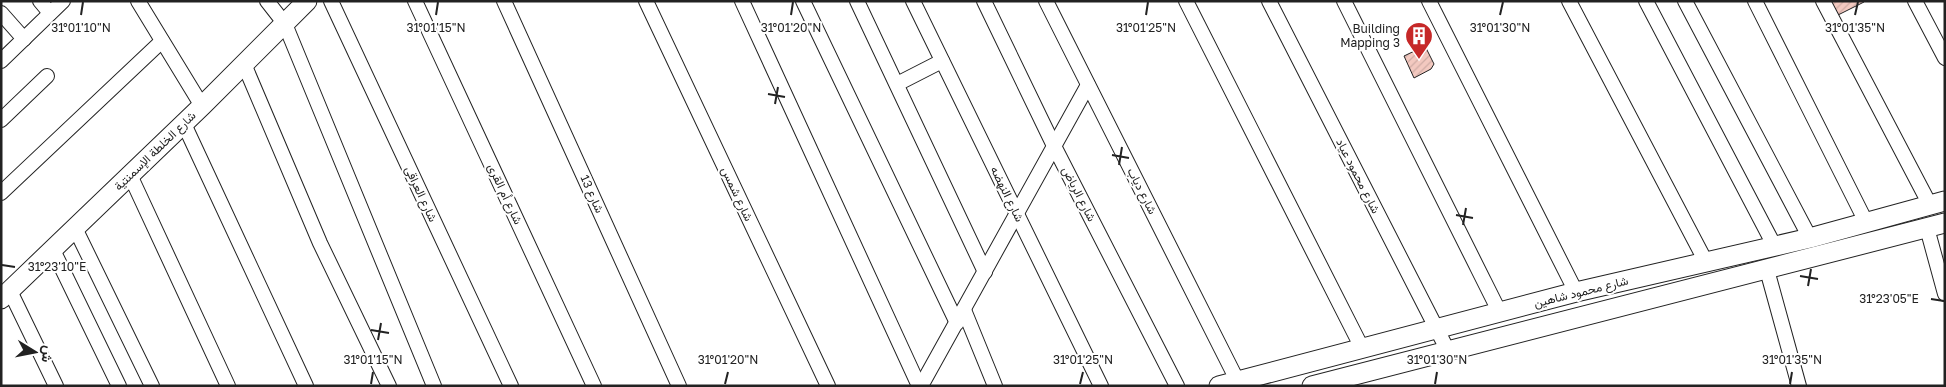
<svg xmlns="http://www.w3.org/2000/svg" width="1946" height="387" font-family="'Golos Text',Vazirmatn,sans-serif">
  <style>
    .building { fill: url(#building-hatch); stroke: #222 }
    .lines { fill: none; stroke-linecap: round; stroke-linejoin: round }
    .street-casing { stroke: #222; stroke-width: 16 }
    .secondary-casing { stroke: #222; stroke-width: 21 }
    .street { stroke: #fff; stroke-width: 14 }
    .secondary { stroke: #fff; stroke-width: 19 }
    .ticks { fill: none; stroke: #222; stroke-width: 2 }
    .labels { text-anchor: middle; stroke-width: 4; stroke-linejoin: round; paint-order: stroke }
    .poi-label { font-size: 12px; fill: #222; stroke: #fff; text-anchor: end }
    .street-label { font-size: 12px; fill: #222; stroke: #fff }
    .ticks-label { font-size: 12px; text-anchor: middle; fill: #222; stroke: #fff; stroke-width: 4; stroke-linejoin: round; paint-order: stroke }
  </style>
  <defs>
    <pattern id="building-hatch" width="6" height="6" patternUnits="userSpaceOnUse" patternTransform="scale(1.25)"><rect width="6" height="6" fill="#f3c9c0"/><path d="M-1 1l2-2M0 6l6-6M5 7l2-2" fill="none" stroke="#d0aca5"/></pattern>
  </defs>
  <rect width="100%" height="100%" fill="#fff"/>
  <g class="building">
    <path d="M 1831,1 L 1864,1 L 1864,2 L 1838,15 Z"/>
    <path d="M 1425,46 L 1434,64 L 1431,69 L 1414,78 L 1404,56 Z"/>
  </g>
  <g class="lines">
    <defs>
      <g id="street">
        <path d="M 40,1 L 50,13"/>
        <path d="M 138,1 L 202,106"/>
        <path d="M 267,1 L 285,24 L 434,386"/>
        <path d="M 331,1 L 511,386"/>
        <path d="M 415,1 L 594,386"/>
        <path d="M 504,1 L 679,386"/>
        <path d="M 646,1 L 828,386"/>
        <path d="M 742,1 L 919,386"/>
        <path d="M 803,1 L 957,323"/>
        <path d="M 857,1 L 985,272"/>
        <path d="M 913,1 L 1101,386"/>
        <path d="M 984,1 L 1054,146 L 1177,386"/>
        <path d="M 1046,1 L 1237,380"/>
        <path d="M 1186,1 L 1363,350"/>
        <path d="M 1269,1 L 1448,351"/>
        <path d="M 1344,1 L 1500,313"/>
        <path d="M 1429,1 L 1576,292"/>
        <path d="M 1569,1 L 1707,264"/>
        <path d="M 1646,1 L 1775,247"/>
        <path d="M 1685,1 L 1810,238"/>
        <path d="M 1755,1 L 1866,222"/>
        <path d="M 1823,1 L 1930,205"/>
        <path d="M 1915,1 L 1945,58"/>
        <path d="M 1,13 L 24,39"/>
        <path d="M 1,61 L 63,1"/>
        <path d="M 244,64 L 320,243 L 389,386"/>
        <path d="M 897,84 L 942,61"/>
        <path d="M 1,120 L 47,76"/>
        <path d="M 184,124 L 306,386"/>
        <path d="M 130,175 L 228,386"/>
        <path d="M 1,193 L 162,41"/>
        <path d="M 75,228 L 152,386"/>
        <path d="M 1927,228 L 1945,294"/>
        <path d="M 53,250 L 119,386"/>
        <path d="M 1767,270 L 1799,386"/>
        <path d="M 10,291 L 56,386"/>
        <path d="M 964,310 L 995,386"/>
        <path d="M 921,386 L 1088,85"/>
      </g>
      <g id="secondary">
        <path d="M 1,299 L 202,106 L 307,1"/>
        <path d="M 1219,386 L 1576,292 L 1810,238 L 1945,201"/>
        <path d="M 1312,386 L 1945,223"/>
      </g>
    </defs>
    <use href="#street" class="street-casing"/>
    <use href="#secondary" class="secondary-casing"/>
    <use href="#street" class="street"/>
    <use href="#secondary" class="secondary"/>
  </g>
  <path class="ticks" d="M 81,15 L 83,2M 436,15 L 438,2M 791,15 L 793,2M 1146,15 L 1148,2M 1500,15 L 1503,2M 1855,15 L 1858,2M 768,94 L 785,97M 775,104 L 778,87M 1112,155 L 1129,158M 1119,165 L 1122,147M 1456,215 L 1473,218M 1463,225 L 1466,208M 2,265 L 15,267M 1800,276 L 1818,279M 1808,286 L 1811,269M 1931,299 L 1944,301M 371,330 L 389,333M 378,340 L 381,323M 371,384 L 373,372M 725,384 L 728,372M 1080,384 L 1083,372M 1435,384 L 1437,372M 1790,384 L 1792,372"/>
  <defs>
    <symbol id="building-pin" viewBox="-11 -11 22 30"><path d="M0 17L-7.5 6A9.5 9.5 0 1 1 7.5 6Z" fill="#c62828" stroke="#fff"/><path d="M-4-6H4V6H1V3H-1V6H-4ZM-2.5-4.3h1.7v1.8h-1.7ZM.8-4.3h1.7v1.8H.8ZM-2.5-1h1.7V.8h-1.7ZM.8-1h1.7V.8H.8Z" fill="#fff"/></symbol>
  </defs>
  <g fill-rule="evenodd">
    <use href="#building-pin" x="1403" y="20" width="32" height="43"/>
  </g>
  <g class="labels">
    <g class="poi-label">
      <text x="1400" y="33">Building<tspan x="1400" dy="14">Mapping 3</tspan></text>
    </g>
    <g class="street-label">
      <text transform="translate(155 151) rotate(-44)" y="4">شارع الخلطة الإسمنتية</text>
      <text transform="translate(1358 176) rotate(63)" y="4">شارع محمود عياد</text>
      <text transform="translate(1142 191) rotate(63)" y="4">شارع دياب</text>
      <text transform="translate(421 194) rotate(65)" y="4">شارع العراقى</text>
      <text transform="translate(505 194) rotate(65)" y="4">شارع أم القرى</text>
      <text transform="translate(592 194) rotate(66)" y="4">شارع 13</text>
      <text transform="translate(737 194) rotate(65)" y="4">شارع شمس</text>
      <text transform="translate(1007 194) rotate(64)" y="4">شارع النهضه</text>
      <text transform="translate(1079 194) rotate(63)" y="4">شارع الرياض</text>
      <text transform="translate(1581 292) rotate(-14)" y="4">شارع محمود شاهين</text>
    </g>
  </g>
  <g class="ticks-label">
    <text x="81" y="32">31°01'10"N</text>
    <text x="436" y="32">31°01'15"N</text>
    <text x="791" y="32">31°01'20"N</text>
    <text x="1146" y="32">31°01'25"N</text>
    <text x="1855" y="32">31°01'35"N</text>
    <text x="1500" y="32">31°01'30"N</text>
    <text x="57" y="271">31°23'10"E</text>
    <text x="1889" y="303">31°23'05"E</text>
    <text x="373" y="364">31°01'15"N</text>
    <text x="728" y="364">31°01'20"N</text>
    <text x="1083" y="364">31°01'25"N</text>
    <text x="1437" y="364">31°01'30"N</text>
    <text x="1792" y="364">31°01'35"N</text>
  </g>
  <rect width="1946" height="387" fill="none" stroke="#222222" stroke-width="5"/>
  <g transform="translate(35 352) rotate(100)" stroke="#ffffff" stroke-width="4" paint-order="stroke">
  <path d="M0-4L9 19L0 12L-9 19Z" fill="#222222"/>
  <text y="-8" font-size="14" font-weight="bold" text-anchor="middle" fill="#222222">ش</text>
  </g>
</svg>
